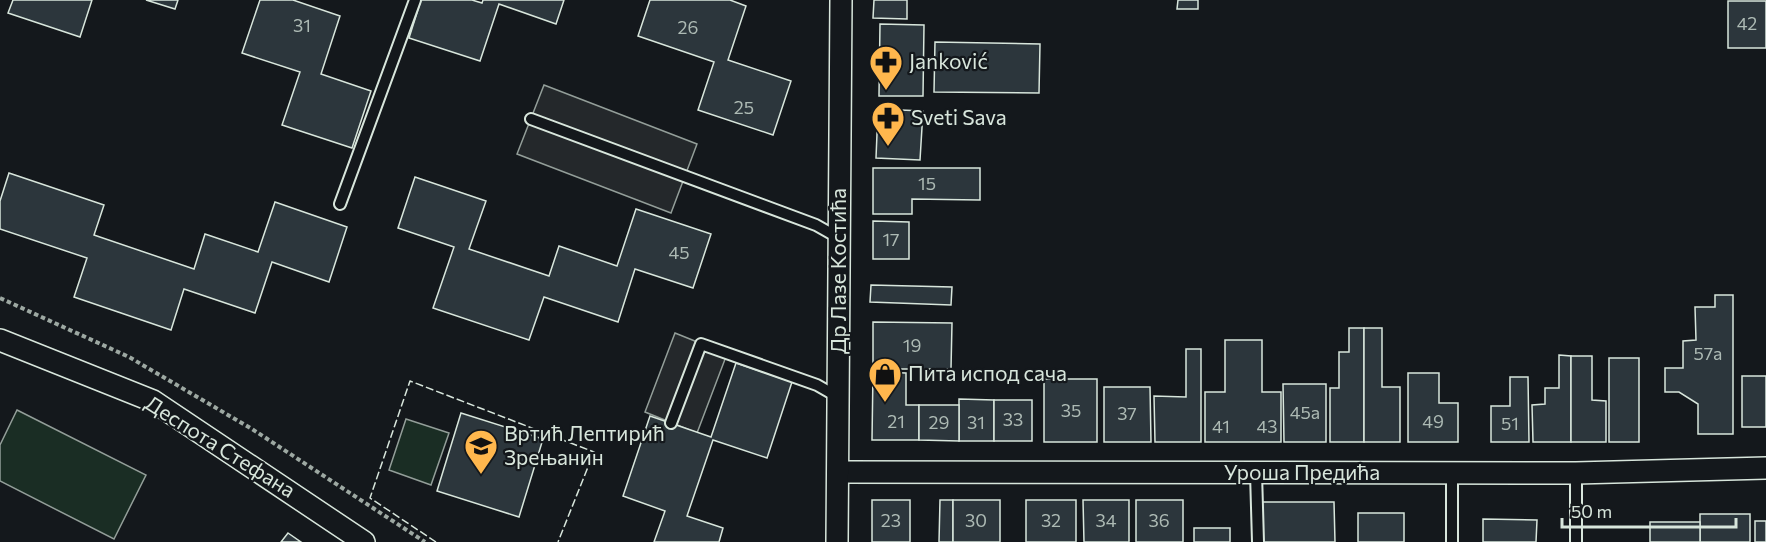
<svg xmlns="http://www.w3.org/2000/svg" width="1766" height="542" font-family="Commissioner,sans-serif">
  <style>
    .green { fill: #1a2d24; stroke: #939e99; stroke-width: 1.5 }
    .parking { fill: #24282b; stroke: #939e99; stroke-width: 1.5 }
    .building { fill: #2c363c; stroke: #d8e6dc; stroke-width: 1.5 }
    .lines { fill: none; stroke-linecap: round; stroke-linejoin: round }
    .lane-casing { stroke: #d8e6dc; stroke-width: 14 }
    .street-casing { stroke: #d8e6dc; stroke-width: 24 }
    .path { stroke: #9da8a2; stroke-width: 4; stroke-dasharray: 4.5 3; stroke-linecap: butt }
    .lane { stroke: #14181c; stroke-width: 10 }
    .street { stroke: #14181c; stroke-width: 21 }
    .fence { stroke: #d8e6dc; stroke-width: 1.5; stroke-dasharray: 8 3; stroke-linecap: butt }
    .labels { text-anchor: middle; stroke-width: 4.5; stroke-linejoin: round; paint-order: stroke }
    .number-label { font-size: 18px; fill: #adbab4 }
    .poi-label { font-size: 21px; fill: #d8e6dc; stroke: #14181c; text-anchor: start }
    .street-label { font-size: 21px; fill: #d8e6dc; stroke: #14181c }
  </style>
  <rect width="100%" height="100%" fill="#14181c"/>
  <g class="green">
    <path d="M 17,410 L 146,475 L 114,539 L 0,481 L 0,445 Z"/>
    <path d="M 406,419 L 449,433 L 431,485 L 389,470 Z"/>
  </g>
  <g class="parking">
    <path d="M 544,85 L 697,144 L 671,213 L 517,154 Z"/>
    <path d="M 675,333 L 727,354 L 697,433 L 645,412 Z"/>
  </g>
  <g class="building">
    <path d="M 13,0 L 92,0 L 80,37 L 8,13 Z"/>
    <path d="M 146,0 L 178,0 L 175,9 Z"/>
    <path d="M 260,0 L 293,0 L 340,16 L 321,74 L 371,91 L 352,148 L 282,125 L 300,72 L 242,53 Z"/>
    <path d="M 421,0 L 472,0 L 482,3 L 483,0 L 564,0 L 556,24 L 499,4 L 480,61 L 409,38 Z"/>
    <path d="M 650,0 L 730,0 L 746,6 L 728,60 L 791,81 L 773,135 L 698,110 L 714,62 L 638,36 Z"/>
    <path d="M 874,0 L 907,0 L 907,19 L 873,18 Z"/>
    <path d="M 1178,0 L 1198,0 L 1198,9 L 1177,9 Z"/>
    <rect x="1728" y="1" width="38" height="47"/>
    <path d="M 880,24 L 924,25 L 923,96 L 879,96 Z"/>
    <path d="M 935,42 L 1040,44 L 1039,93 L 934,92 Z"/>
    <path d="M 878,109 L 923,111 L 920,160 L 876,158 Z"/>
    <path d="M 873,168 L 980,168 L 980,200 L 912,199 L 912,214 L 873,214 Z"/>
    <path d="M 9,173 L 104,205 L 94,235 L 194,269 L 205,234 L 258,252 L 275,202 L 347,227 L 329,282 L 272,262 L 255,313 L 184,289 L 171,330 L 74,297 L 87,258 L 0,229 L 0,201 Z"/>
    <path d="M 415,177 L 486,201 L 469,249 L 549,276 L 559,246 L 617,266 L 636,209 L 711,234 L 693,288 L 635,269 L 618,322 L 544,297 L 529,340 L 433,308 L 454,247 L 398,228 Z"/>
    <path d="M 873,221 L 909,222 L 909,259 L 873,259 Z"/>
    <path d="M 871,285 L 952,287 L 951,305 L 870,302 Z"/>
    <path d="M 1715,295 L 1733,295 L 1733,434 L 1698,434 L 1698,404 L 1679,392 L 1665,392 L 1665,368 L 1683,368 L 1683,341 L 1696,340 L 1695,307 L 1715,307 Z"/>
    <path d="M 873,322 L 952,323 L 951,369 L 873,369 Z"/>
    <path d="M 1349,328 L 1364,328 L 1364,442 L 1330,442 L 1330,388 L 1339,388 L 1339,352 L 1349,352 Z"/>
    <path d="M 1364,328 L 1382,328 L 1382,387 L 1400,387 L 1400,442 L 1364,442 Z"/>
    <path d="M 1225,340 L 1262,340 L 1262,392 L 1281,392 L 1281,442 L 1205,442 L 1205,392 L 1225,392 Z"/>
    <path d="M 1186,349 L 1201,349 L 1201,442 L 1155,442 L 1154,396 L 1186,397 Z"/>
    <path d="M 1559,355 L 1571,356 L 1571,442 L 1533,442 L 1532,405 L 1545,404 L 1545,388 L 1559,388 Z"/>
    <path d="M 1571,356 L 1592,356 L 1592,400 L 1606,401 L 1606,442 L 1571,442 Z"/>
    <rect x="1609" y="358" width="30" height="84"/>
    <path d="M 736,363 L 792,382 L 767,458 L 713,440 L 687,516 L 723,528 L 719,542 L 654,542 L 665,511 L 623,496 L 650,416 L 711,437 Z"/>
    <path d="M 873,372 L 906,373 L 906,405 L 919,405 L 919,440 L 872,440 Z"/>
    <path d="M 1408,373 L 1439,373 L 1439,403 L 1458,403 L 1458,442 L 1408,442 Z"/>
    <rect x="1742" y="376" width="24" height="51"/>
    <path d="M 1510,377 L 1528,377 L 1529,442 L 1491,442 L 1491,406 L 1510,406 Z"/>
    <rect x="1044" y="379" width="53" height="63"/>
    <path d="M 1283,384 L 1326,384 L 1326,442 L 1284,442 Z"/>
    <path d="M 1104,387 L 1150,387 L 1151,442 L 1104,442 Z"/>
    <path d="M 959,399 L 994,400 L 994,441 L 959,441 Z"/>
    <rect x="994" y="400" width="38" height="41"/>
    <path d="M 919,405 L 959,405 L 959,441 L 919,440 Z"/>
    <path d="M 461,413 L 543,439 L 519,517 L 437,491 Z"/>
    <rect x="872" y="500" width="38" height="42"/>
    <path d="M 940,500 L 953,500 L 953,542 L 939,542 Z"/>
    <rect x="953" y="500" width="47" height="42"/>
    <rect x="1026" y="500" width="50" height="42"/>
    <path d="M 1083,500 L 1129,500 L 1129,542 L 1084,542 Z"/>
    <rect x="1136" y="500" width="47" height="42"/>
    <path d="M 1260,502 L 1334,502 L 1335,542 L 1261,542 Z"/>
    <rect x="1358" y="513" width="46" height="29"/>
    <rect x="1700" y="514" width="50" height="28"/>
    <path d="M 1483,519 L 1537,520 L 1536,542 L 1483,542 Z"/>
    <rect x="1755" y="521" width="11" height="21"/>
    <rect x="1650" y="522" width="50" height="20"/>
    <rect x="1194" y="528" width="36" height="14"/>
    <path d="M 288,533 L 301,542 L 281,542 Z"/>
  </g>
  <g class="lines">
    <defs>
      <g id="lane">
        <path d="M 531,119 L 816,225 L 839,238"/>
        <path d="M 340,204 L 415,0"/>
        <path d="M 671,423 L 701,344 L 817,385 L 838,397"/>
        <path d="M 1256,473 L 1258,542"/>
        <path d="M 1452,473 L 1452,542"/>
        <path d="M 1576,473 L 1576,542"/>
      </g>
      <g id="street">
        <path d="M 0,340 L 153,401 L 364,542"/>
        <path d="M 838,472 L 1576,473 L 1766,468"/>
        <path d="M 837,542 L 841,0"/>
      </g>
    </defs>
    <use href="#lane" class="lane-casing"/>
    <use href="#street" class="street-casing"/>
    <path class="path" d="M 0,298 L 129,357 L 252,429 L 425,542"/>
    <use href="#lane" class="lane"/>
    <use href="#street" class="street"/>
    <path class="fence" d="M 436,542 L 370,498 L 410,381 L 594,452 L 558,542"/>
  </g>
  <defs>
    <symbol id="pharmacy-pin" viewBox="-11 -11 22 30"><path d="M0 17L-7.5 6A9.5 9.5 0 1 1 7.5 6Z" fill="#ffb74d" stroke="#14181c"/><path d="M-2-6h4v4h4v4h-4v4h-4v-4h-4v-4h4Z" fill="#111"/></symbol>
    <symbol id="shop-pin" viewBox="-11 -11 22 30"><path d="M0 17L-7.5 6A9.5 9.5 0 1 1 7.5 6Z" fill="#ffb74d" stroke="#14181c"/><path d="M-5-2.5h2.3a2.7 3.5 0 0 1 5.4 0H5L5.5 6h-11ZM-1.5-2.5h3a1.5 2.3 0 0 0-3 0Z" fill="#111"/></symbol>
    <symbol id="school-pin" viewBox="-11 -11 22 30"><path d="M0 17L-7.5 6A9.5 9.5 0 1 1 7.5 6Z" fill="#ffb74d" stroke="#14181c"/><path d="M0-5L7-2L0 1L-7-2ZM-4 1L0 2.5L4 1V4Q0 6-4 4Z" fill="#111"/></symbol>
  </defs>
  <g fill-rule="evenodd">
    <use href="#pharmacy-pin" x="867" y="43" width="38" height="52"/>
    <use href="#pharmacy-pin" x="869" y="99" width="38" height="52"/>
    <use href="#shop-pin" x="866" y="355" width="38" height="52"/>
    <use href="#school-pin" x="462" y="427" width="38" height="52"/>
  </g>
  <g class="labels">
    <g class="number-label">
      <text x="1747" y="30">42</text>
      <text x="302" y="32">31</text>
      <text x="688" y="34">26</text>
      <text x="744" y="114">25</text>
      <text x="927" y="190">15</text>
      <text x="891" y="246">17</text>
      <text x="679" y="259">45</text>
      <text x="912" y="352">19</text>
      <text x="1708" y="360">57a</text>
      <text x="1071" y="417">35</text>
      <text x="1305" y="419">45a</text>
      <text x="1127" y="420">37</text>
      <text x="1013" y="426">33</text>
      <text x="896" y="428">21</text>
      <text x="1433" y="428">49</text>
      <text x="939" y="429">29</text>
      <text x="976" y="429">31</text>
      <text x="1510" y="430">51</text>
      <text x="1221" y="433">41</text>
      <text x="1267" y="433">43</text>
      <text x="891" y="527">23</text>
      <text x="976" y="527">30</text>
      <text x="1051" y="527">32</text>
      <text x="1106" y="527">34</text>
      <text x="1159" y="527">36</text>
    </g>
    <g class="poi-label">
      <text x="909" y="69">Janković</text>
      <text x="911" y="125">Sveti Sava</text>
      <text x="908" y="381">Пита испод сача</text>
      <text x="504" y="441">Вртић Лептирић<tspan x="504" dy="24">Зрењанин</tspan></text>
    </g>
    <g class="street-label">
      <text transform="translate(839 271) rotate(-90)" y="7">Др Лазе Костића</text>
      <text transform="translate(220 447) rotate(32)" y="7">Деспота Стефана</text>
      <text x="1302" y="480">Уроша Предића</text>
    </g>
  </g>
  <path d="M1562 518v9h174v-9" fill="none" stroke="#d8e6dc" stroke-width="3"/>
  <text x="1571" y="518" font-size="18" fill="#d8e6dc" stroke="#14181c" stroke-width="4.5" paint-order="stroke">50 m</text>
</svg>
